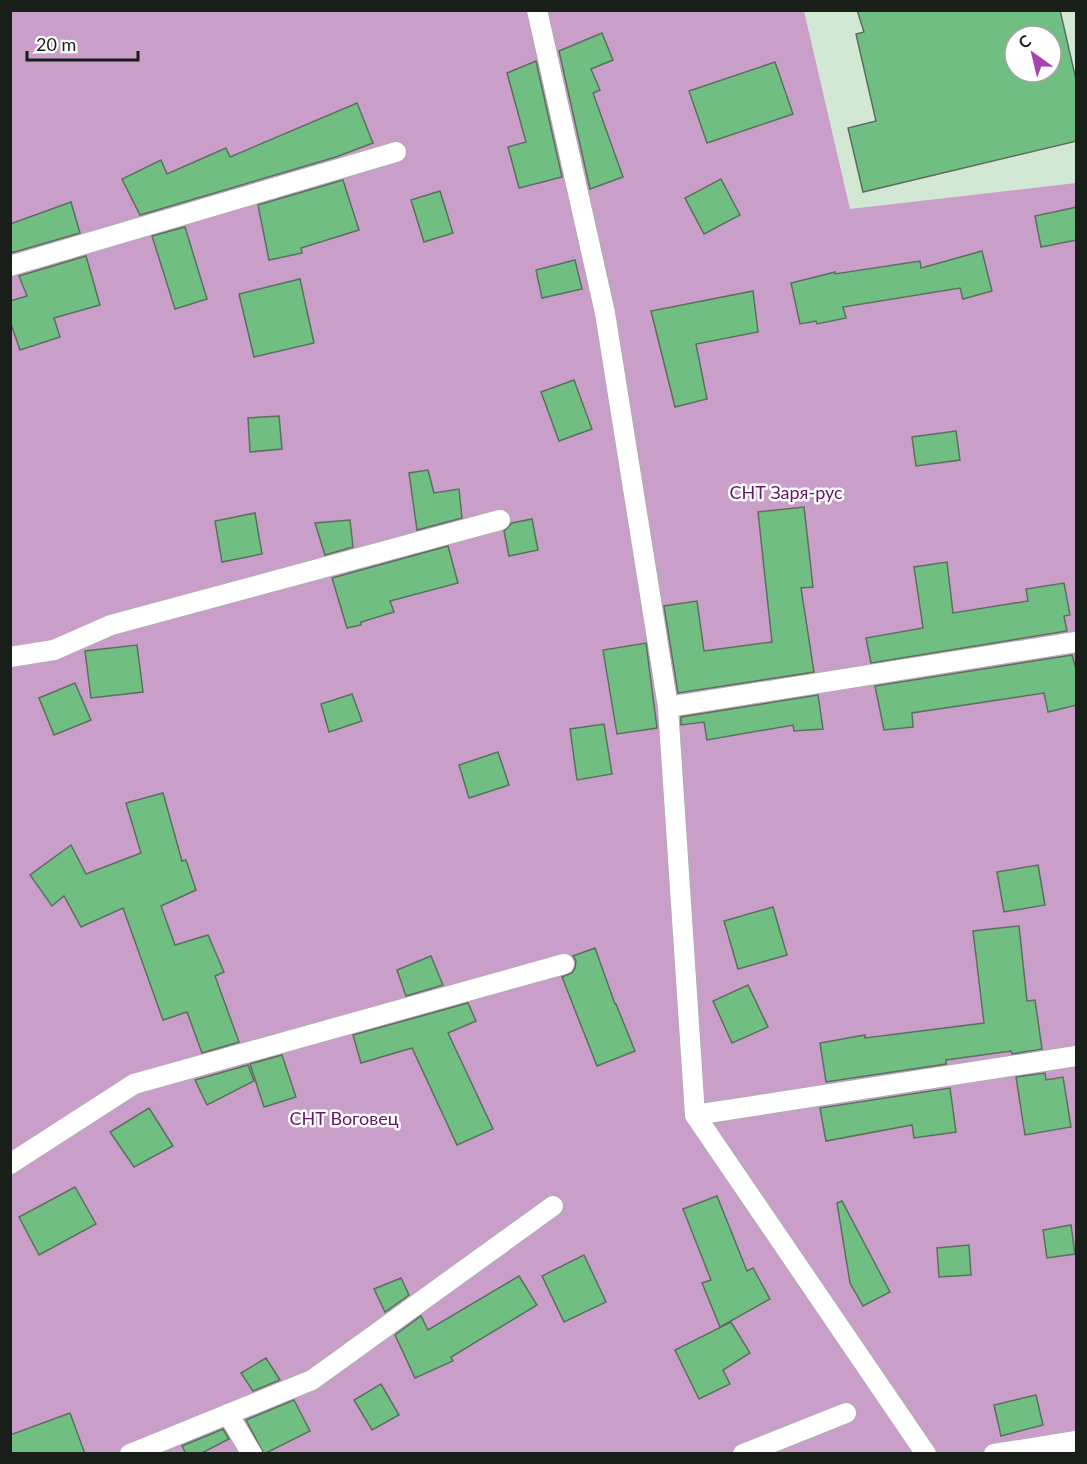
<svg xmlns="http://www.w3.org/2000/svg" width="1087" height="1464" font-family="Lato,sans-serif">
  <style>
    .green { fill: #c99fca }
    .building { fill: #70be81; stroke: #5c6f5f; stroke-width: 1.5; fill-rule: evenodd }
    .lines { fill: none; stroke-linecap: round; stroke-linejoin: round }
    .service-casing { stroke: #9cb19f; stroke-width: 21 }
    .service { stroke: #fff; stroke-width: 20 }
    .labels { text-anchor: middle; stroke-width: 5; stroke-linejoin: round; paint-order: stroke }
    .park-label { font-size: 18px; fill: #641668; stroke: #fff }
  </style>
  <rect width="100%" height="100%" fill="#d2e8d5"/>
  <path class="green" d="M 10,11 L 804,11 L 850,209 L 1076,183 L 1076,1453 L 11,1453 Z"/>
  <g class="building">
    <path d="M 857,10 L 1060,10 L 1077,84 L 1077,141 L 863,192 L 848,128 L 876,121 L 856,34 L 864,32 ZM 1015,36 L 1051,36 L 1051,72 L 1015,72 Z"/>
    <path d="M 602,33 L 613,60 L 591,69 L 600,90 L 593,93 L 623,177 L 590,189 L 559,51 Z"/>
    <path d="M 536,61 L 562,177 L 519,188 L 508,147 L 526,142 L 507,73 Z"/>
    <path d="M 775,62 L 793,114 L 707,143 L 689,91 Z"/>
    <path d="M 357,103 L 373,143 L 336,157 L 140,215 L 122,179 L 161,160 L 167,174 L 226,148 L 230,157 Z"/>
    <path d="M 721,179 L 740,215 L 704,234 L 685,198 Z"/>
    <path d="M 343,180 L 359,230 L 301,248 L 302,253 L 269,260 L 258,205 Z"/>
    <path d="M 440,191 L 453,233 L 424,242 L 411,200 Z"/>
    <path d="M 71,202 L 80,233 L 11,253 L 10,224 Z"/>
    <path d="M 1077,207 L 1077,240 L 1041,247 L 1035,216 Z"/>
    <path d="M 185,227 L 207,299 L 175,309 L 152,236 Z"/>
    <path d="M 982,251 L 992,291 L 963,299 L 960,288 L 843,307 L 846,318 L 817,324 L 816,321 L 800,324 L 791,283 L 835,272 L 835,274 L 920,261 L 921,268 Z"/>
    <path d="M 86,256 L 100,305 L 54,318 L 60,337 L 20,350 L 10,321 L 10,301 L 27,296 L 19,276 Z"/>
    <path d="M 575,260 L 582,289 L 542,298 L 536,270 Z"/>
    <path d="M 300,279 L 314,343 L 254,357 L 239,294 Z"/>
    <path d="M 753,291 L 758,332 L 696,344 L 707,399 L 675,407 L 651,311 Z"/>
    <path d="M 574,380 L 592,429 L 559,441 L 541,392 Z"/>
    <path d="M 279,416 L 282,449 L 250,452 L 248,418 Z"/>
    <path d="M 956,431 L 960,460 L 916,466 L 912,437 Z"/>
    <path d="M 428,470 L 434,493 L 459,489 L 462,518 L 417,530 L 409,473 Z"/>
    <path d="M 804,507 L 813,587 L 801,588 L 814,672 L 678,693 L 664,606 L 697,601 L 704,651 L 772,642 L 758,512 Z"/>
    <path d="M 255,513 L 262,554 L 222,562 L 215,521 Z"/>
    <path d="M 532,519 L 538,550 L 509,556 L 504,531 L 512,523 Z"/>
    <path d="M 350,520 L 353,547 L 325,555 L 315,523 Z"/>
    <path d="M 448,546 L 458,583 L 390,601 L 394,612 L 361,622 L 361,625 L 347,628 L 332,578 Z"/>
    <path d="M 947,562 L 953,613 L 1028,601 L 1026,589 L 1064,583 L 1070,615 L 1064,616 L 1067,631 L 871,663 L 866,638 L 923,628 L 914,567 Z"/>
    <path d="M 646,643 L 657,728 L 617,734 L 603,650 Z"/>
    <path d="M 137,645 L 143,692 L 91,698 L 85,651 Z"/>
    <path d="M 1072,655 L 1077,673 L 1077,705 L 1048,712 L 1044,693 L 912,713 L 913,727 L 884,730 L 875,686 Z"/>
    <path d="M 75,683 L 91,720 L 54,735 L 39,698 Z"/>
    <path d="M 352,694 L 362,721 L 329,732 L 321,704 Z"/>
    <path d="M 818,695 L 823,729 L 794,731 L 793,725 L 707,740 L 704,722 L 681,725 L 681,717 Z"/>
    <path d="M 604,724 L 612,774 L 577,780 L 570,729 Z"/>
    <path d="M 498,752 L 509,785 L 469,798 L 459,765 Z"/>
    <path d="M 163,793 L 182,861 L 186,860 L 196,890 L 161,906 L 175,945 L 208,935 L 224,972 L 215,976 L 239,1042 L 202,1053 L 187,1012 L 163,1020 L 123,908 L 81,927 L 64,896 L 52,906 L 30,875 L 71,845 L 86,874 L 141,853 L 126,803 Z"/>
    <path d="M 1038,865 L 1045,905 L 1004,912 L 997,872 Z"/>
    <path d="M 773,907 L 787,955 L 738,969 L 724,921 Z"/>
    <path d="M 1019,926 L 1027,1001 L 1035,1000 L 1042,1049 L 1012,1054 L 1011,1051 L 946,1060 L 946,1064 L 826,1082 L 820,1043 L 865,1035 L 865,1038 L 984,1023 L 973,931 Z"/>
    <path d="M 595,948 L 615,1004 L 616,1004 L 635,1051 L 597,1066 L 562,977 L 572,973 L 575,968 L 576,961 L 573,956 Z"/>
    <path d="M 431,956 L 443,985 L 406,996 L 397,970 Z"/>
    <path d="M 748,985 L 768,1027 L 732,1043 L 713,1001 Z"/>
    <path d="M 468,1003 L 476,1021 L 448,1033 L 493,1129 L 457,1145 L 412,1048 L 361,1063 L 353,1035 Z"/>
    <path d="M 282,1055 L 296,1097 L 264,1107 L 250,1064 Z"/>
    <path d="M 248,1065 L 254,1081 L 207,1105 L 195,1080 Z"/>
    <path d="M 1045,1073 L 1046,1080 L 1063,1077 L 1071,1127 L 1025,1135 L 1016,1077 Z"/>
    <path d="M 950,1088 L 956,1132 L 914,1138 L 912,1125 L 826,1141 L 820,1108 Z"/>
    <path d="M 149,1108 L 173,1146 L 134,1167 L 110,1132 Z"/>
    <path d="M 75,1187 L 96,1224 L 39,1255 L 19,1217 Z"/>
    <path d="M 717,1196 L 747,1271 L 753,1268 L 770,1299 L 720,1327 L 702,1283 L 711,1280 L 683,1209 Z"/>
    <path d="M 842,1201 L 890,1292 L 863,1306 L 850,1283 L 837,1203 Z"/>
    <path d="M 1071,1225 L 1075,1254 L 1047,1258 L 1043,1230 Z"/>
    <path d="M 969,1245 L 971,1275 L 939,1277 L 937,1248 Z"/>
    <path d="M 584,1255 L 606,1302 L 564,1322 L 542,1276 Z"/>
    <path d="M 519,1276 L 537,1305 L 451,1357 L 453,1361 L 415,1378 L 395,1335 L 421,1316 L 428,1330 Z"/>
    <path d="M 401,1278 L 409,1295 L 385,1312 L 374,1289 Z"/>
    <path d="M 731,1322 L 750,1353 L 723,1370 L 730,1384 L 699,1399 L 675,1350 Z"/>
    <path d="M 266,1358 L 280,1380 L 253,1391 L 241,1373 Z"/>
    <path d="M 381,1384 L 399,1415 L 372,1430 L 354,1400 Z"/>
    <path d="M 1036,1395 L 1043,1425 L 1001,1436 L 994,1405 Z"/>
    <path d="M 294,1400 L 310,1431 L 264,1454 L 246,1420 Z"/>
    <path d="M 70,1413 L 85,1454 L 10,1454 L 10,1435 Z"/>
    <path d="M 223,1429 L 229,1439 L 200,1454 L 186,1454 L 182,1446 Z"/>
  </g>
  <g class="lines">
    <defs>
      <g id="service">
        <path d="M 537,10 L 605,313 L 668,707"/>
        <path d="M 10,266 L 396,152"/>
        <path d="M 10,657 L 54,650 L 111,625 L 500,520"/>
        <path d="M 695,1115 L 1076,1056"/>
        <path d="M 10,1164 L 134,1084 L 564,964"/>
        <path d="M 228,1414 L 252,1454"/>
        <path d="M 130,1454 L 312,1380 L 553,1206"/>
        <path d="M 743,1454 L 846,1413"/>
        <path d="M 926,1454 L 695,1115 L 668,707 L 1076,642"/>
        <path d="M 994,1454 L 1076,1441"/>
      </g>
    </defs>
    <use href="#service" class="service-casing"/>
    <use href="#service" class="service"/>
  </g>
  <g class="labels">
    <g class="park-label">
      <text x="786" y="499">СНТ Заря-рус</text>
      <text x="344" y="1125">СНТ Воговец</text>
    </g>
  </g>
  <rect width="1087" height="1464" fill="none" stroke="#171f18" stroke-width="24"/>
  <g transform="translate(1033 54) rotate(326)"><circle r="28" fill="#ffffff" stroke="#a2a5a3" stroke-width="1.5"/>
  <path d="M0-4.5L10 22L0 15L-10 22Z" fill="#a644ab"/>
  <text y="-9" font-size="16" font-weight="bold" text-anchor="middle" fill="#171f18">С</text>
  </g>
  <path d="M27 51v9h111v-9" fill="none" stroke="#171f18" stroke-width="3"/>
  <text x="36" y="51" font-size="18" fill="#171f18" stroke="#ffffff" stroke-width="4.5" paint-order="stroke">20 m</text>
</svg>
